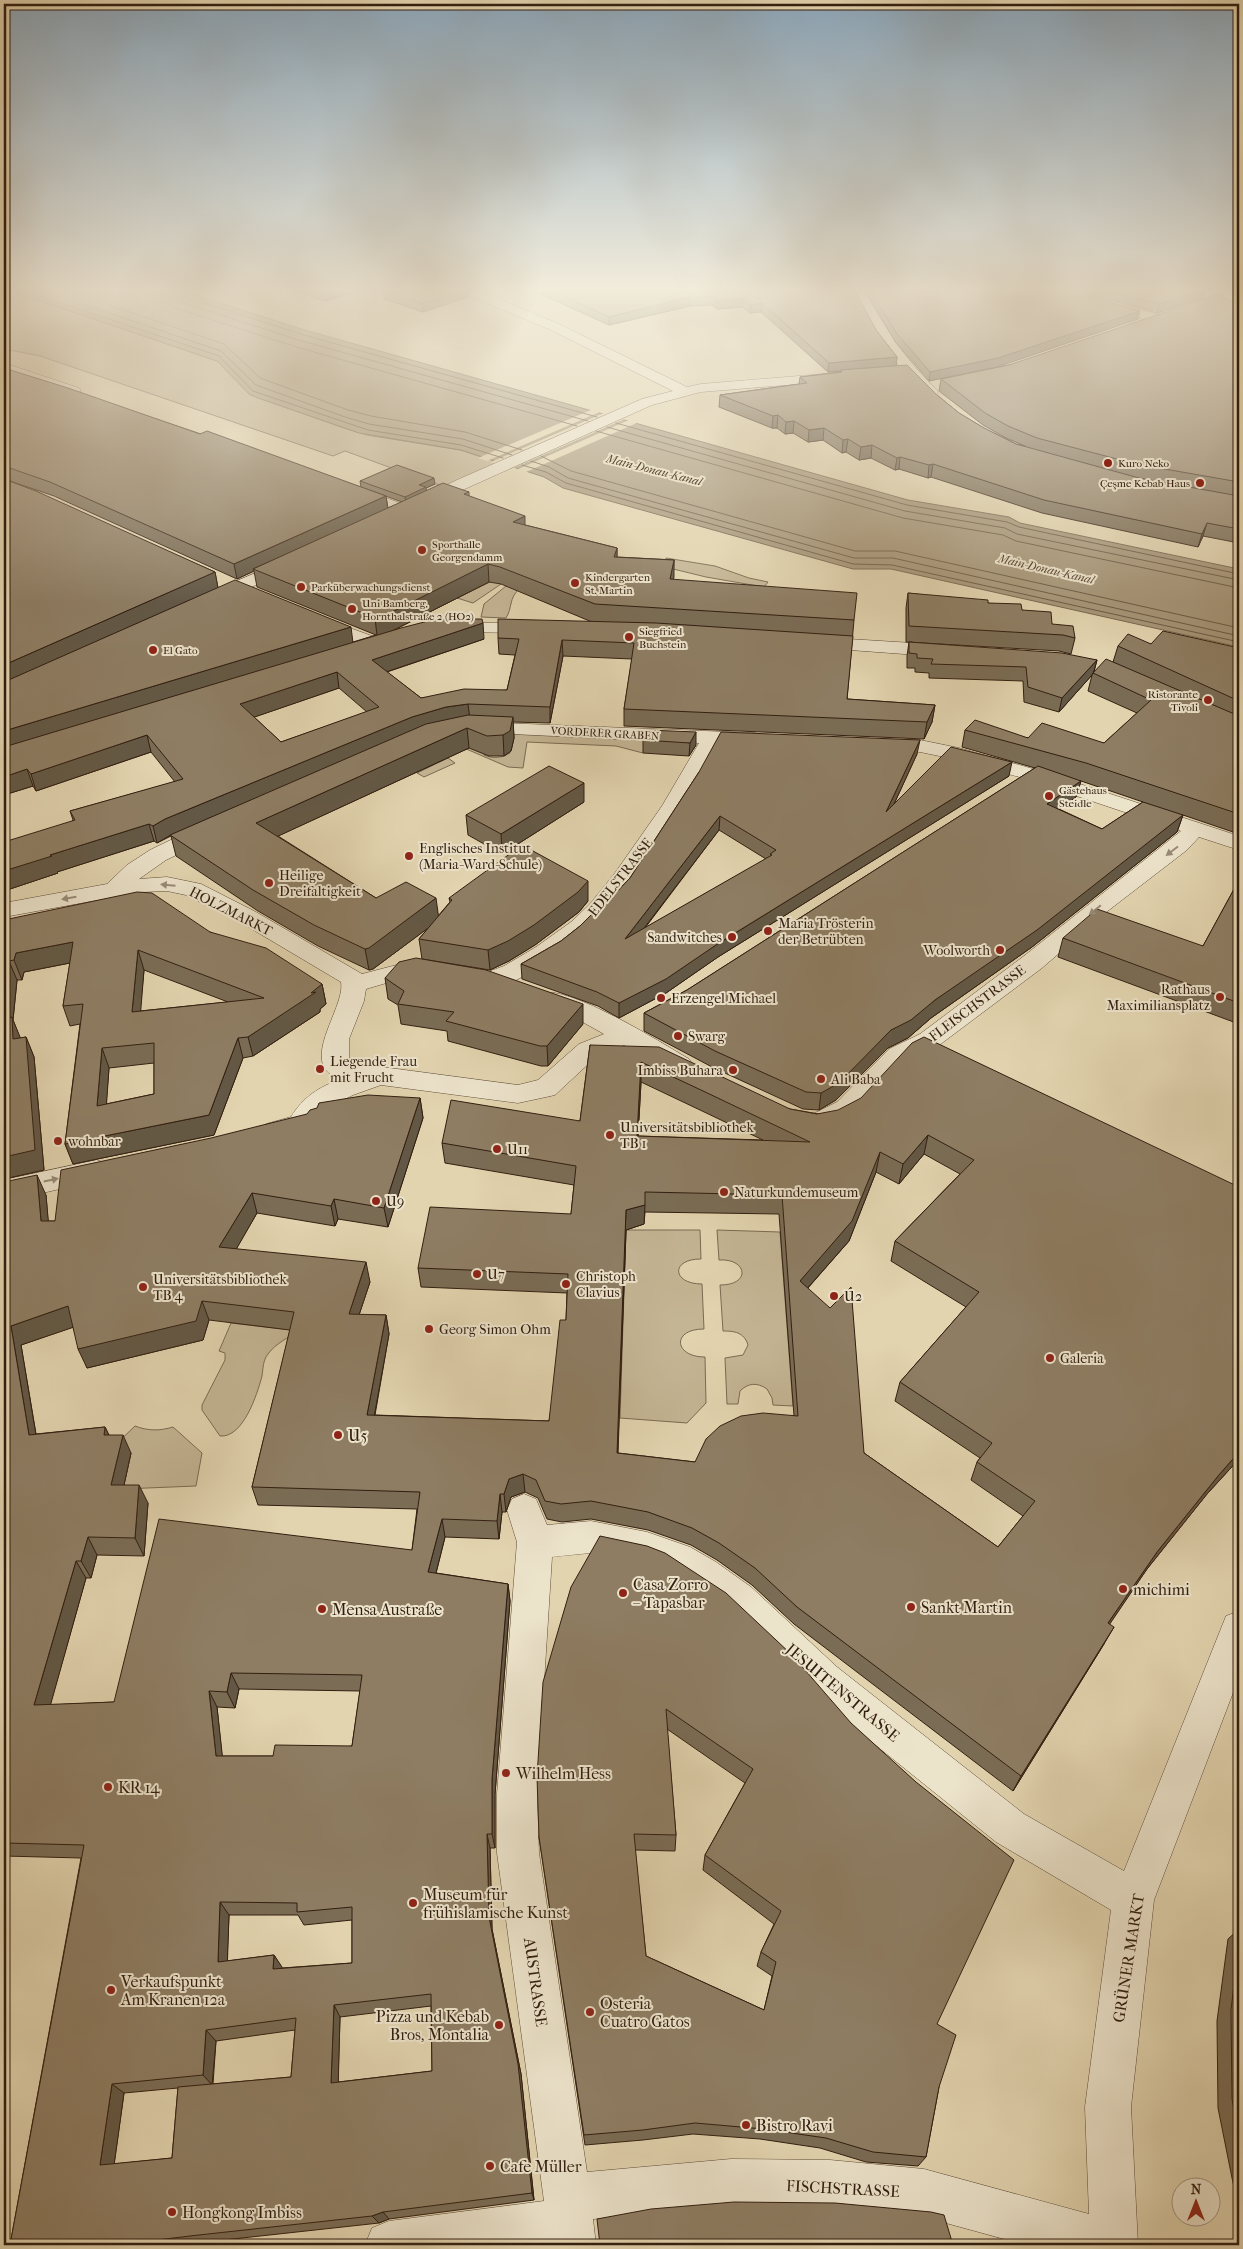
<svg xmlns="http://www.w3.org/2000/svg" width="1243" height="2249" font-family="'IM FELL French Canon',serif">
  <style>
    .green { fill: #c4b594; stroke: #7b6a52 }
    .water { fill: #a69679; stroke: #78664f }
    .pier { fill: #e2d4af }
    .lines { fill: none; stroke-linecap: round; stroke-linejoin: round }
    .shore { stroke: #6c5a44; stroke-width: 1 }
    .minor-casing { stroke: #5e4c38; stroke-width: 1 }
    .minor { fill: #ece3cb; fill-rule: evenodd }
    .wall { fill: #7a6c55; stroke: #321e10; fill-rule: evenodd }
    .shaded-wall { fill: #635845; stroke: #321e10 }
    .building { fill: #8e7d63; stroke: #321e10; fill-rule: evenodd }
    .oneway { fill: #988a77 }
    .poi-dot { fill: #8f2418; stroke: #ece3cb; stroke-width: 2 }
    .labels { text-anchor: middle; stroke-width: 4; stroke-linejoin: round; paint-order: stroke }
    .far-poi-label { font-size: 11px; fill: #321e10; stroke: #ece3cb; text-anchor: start }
    .far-street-label { font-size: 11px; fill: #321e10; stroke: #ece3cb }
    .far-water-label { font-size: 12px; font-style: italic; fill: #5b4835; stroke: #ece3cb }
    .poi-label { font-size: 14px; fill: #321e10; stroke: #ece3cb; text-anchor: start }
    .street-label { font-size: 14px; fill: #321e10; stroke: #ece3cb }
    .near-poi-label { font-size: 16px; fill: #321e10; stroke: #ece3cb; text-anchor: start }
    .near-street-label { font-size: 16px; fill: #321e10; stroke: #ece3cb }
  </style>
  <rect width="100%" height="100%" fill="#e2d4af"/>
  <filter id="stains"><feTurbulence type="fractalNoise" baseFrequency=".004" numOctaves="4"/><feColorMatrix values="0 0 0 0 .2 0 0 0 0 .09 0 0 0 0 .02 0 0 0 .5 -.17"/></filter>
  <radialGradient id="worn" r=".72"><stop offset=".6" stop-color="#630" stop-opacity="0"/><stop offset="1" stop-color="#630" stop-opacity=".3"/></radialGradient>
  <g class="green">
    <path d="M 4,289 L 217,361 L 251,395 L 341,427 L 367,435 L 460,450 L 507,465 L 462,486 L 435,484 L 345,451 L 333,456 L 40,356 L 4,349 Z"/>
    <path d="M 666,558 L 715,566 L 749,578 L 768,582 L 764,587 L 706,577 L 661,566 Z"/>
    <path d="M 492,581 L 501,584 L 473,603 L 457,598 Z"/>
    <path d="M 506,586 L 520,588 C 508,599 513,607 506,618 L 481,617 L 484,604 Z"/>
    <path d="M 503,732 L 648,740 L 643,753 L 616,746 L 527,742 L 523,768 L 508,767 L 464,748 L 484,744 L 484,755 C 494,759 501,758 510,753 Z"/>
    <path d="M 448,758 L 455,763 L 424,777 L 417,773 Z"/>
    <path d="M 626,1230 L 700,1230 L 701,1259 C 670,1259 672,1284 702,1284 L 704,1329 C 671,1329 674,1357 705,1357 L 706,1403 L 687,1423 L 620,1418 Z"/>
    <path d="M 717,1230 L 780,1232 L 793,1406 L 773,1405 L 772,1398 L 767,1389 C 757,1382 748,1383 740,1391 L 738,1404 L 727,1404 L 725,1358 L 743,1355 L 748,1345 C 744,1332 734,1331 723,1331 L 720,1285 C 752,1285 747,1258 719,1260 Z"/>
    <path d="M 231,1323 L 299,1331 C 288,1338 276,1343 268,1354 C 263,1360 263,1369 262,1376 C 257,1395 243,1438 220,1436 L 202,1410 L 202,1405 L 225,1360 L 225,1353 L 219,1351 Z"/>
    <path d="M 135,1426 C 148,1431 160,1431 173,1427 L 202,1453 L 196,1486 L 123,1489 L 131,1453 L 114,1446 Z"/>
  </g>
  <path class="water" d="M 4,288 L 173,288 L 305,330 L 908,500 L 1009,517 L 1020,523 L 1239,569 L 1239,647 L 891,569 L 853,569 L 563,488 L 544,477 L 461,450 L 359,433 L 258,398 L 249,394 L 217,361 Z"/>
  <g class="pier">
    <path d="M 593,409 L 602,411 L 487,461 L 478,458 Z"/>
    <path d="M 606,412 L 627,418 L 512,469 L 491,462 Z"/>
    <path d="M 631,419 L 639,422 L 524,473 L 516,470 Z"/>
  </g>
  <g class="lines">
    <g class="shore">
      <path d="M 16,288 L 219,356 L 253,391 L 368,430 L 461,445 L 503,458"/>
      <path d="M 35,288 L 221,351 L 256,385 L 345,417 L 369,424 L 463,439 L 512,455"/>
      <path d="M 59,288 L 224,344 L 260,378 L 348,410 L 371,416 L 465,432 L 522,450"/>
      <path d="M 161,288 L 165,301 L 175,308 L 300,348 L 577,426"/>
      <path d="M 169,288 L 171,296 L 177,301 L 302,341 L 588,421"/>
      <path d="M 175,288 L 179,295 L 304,335 L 597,417"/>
      <path d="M 616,423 L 907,505 L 1007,522 L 1019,527 L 1239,574"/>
      <path d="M 607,427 L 905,511 L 1005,528 L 1017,534 L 1239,580"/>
      <path d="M 596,431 L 903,518 L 1003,535 L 1016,541 L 1239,588"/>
      <path d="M 541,456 L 571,471 L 855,551 L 895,551 L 1239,628"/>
      <path d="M 531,461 L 549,467 L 568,478 L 854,558 L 893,558 L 1239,636"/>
      <path d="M 522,465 L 546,472 L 566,483 L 853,564 L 892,565 L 1239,642"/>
    </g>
    <defs>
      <g id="minor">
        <path d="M 456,288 L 472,288 L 559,324 L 687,387 L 701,384 L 836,373 L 843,377 L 836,381 L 701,392 L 652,405 L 420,509 L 414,507 L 412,504 L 414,501 L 457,480 L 642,399 L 673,391 L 551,330 L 458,291 Z"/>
        <path d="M 850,288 L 862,288 C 886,328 902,357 936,389 L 938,392 L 936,395 L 926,395 C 891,361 874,330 850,288 Z"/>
        <path d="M 1044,288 L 1062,288 L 1161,316 L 1163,319 L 1161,322 L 1153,322 L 1046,291 Z"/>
        <path d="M 1239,288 L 1239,295 L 1188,312 L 1182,308 L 1184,305 Z"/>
        <path d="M 4,363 L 79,388 L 81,391 L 74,395 L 69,394 L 4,371 Z"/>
        <path d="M 352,485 L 413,508 L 415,511 L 413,514 L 401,514 L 346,493 L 344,490 L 346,487 Z"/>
        <path d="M 290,558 L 296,559 L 299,563 L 296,567 L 214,604 L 202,604 L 199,600 L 202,596 Z"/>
        <path d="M 317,616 L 383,640 L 385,644 L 383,648 L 376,650 L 369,648 L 311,625 L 308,621 L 311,617 Z"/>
        <path d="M 446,623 L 536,623 L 542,624 L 545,628 L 542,632 L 536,633 L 440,632 L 437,628 L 440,624 Z"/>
        <path d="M 816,637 L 945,645 L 952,647 L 954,651 L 952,655 L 945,657 L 809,647 L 807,643 L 809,639 Z"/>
        <path d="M 476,722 L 755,733 L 762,735 L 765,739 L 762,743 L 755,745 L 719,744 C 700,783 676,819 651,854 C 634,878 618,903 597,924 C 579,941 557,956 535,969 C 520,979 500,990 482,986 L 479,980 L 482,974 L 504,966 L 536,947 L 571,922 L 590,904 L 615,873 L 662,806 L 699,743 L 469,732 L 466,728 L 469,724 Z"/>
        <path d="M 881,739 L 920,740 L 959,748 L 1037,770 L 1239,836 L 1239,850 L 1199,837 L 1187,850 L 1109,910 L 1042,968 L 938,1046 L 907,1061 L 857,1116 L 823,1131 L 813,1128 L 809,1121 L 813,1114 L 837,1102 L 889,1049 L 920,1034 L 1024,956 L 1181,831 L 1023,778 L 949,758 L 920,752 L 874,749 L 871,745 L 874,741 Z"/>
        <path d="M 208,824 L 216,826 L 219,831 L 216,836 L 166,860 L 139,879 L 167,877 L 201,884 L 256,912 L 362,974 L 408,962 L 425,961 L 434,963 L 437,969 L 434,975 L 400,979 L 366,989 L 364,1001 L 349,1039 L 349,1060 L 352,1063 L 518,1085 L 538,1080 L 579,1044 L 604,1034 L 579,1020 L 540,1005 L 536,999 L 540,993 C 570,985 660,1042 689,1059 L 693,1065 L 689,1071 C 668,1078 643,1056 624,1045 L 597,1056 L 555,1095 L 546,1097 L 518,1103 L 381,1085 L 353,1095 L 333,1105 L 318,1120 L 311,1132 L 276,1141 L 266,1138 L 262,1131 L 266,1124 L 291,1117 C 303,1097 319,1087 341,1079 C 295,1066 346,1008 341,982 L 240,922 L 186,895 L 167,891 L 142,892 L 4,917 L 4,903 L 107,884 L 127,865 L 150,850 L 187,832 Z"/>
        <path d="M 97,1160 L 107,1164 L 111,1171 L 107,1178 L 4,1202 L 4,1180 Z"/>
        <path d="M 524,1494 L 536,1499 L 547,1525 L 591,1521 L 647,1532 L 690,1547 L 716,1562 L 751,1587 L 837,1667 L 1024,1814 L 1124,1871 L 1226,1616 L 1239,1611 L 1239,1677 L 1154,1900 L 1131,2107 L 1138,2245 L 1026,2245 L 924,2217 L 830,2208 L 731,2207 L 593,2219 L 596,2245 L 365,2245 L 372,2228 L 389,2221 L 544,2201 L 497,1853 L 497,1794 L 517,1542 L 507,1510 L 512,1499 ZM 591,1553 L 647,1564 L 665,1571 L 690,1586 L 725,1611 L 811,1693 L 996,1842 L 1111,1910 L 1085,2107 L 1089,2214 L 924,2169 L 830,2160 L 731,2159 L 587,2172 L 539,1853 L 537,1794 L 552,1557 Z"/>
      </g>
    </defs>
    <use href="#minor" class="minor-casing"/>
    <use href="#minor" class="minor"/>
  </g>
  <g class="wall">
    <path d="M 286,288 L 367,288 L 325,301 Z"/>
    <path d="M 476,288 L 498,288 L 486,292 Z"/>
    <path d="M 527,288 L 853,288 L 876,330 L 897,357 L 896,366 L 937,395 L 959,413 L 984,428 L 1016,444 L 1025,446 L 1006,438 L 983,425 L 939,391 L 941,379 L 1009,365 L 1239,306 L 1239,543 L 1203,536 L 1198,547 L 1042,513 L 931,477 L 928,478 L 899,469 L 895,470 L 871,458 L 859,460 L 846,452 L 842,453 L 823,440 L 808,442 L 793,433 L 785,434 L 777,428 L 772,428 L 719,407 L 720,395 L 799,384 L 800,377 L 841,372 L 841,371 L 828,372 L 761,312 L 750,313 L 742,307 L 717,309 L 712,305 L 690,306 L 609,325 Z"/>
    <path d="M 863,288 L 1059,288 L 1138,319 L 929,381 L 896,343 Z"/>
    <path d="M 1068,288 L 1204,288 L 1206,289 L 1204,297 L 1157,313 Z"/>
    <path d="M 468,289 L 468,297 L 423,312 L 384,299 L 383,291 Z"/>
    <path d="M 4,368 L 386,496 L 388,508 L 402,502 L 361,487 L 360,481 L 435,484 L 426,488 L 426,491 L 469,492 L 469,496 L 525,525 L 617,548 L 617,557 L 674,560 L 673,580 L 854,620 L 847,699 L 935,705 L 932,722 L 924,739 L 624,726 L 624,709 L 632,659 L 563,656 L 550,723 L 513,722 L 514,738 L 511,751 L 504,756 L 489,756 L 469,748 L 278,836 L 376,898 L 438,916 L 450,902 L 449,898 L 588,901 L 579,912 L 535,945 L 509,961 L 490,970 L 422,959 L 419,939 L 428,928 L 373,969 L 369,970 L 318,946 L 258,911 L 176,856 L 171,836 L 157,843 L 154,841 L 57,872 L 58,873 L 4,891 L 73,820 L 70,811 L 175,782 L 151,752 L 36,791 L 33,786 L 4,795 L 4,479 L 215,572 L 218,588 L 353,642 L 376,635 L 257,587 L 254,571 L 237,579 L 54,496 L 4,479 ZM 489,582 L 501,584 L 592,622 L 498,638 L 499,654 L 515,655 L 507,690 L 421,698 L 387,672 L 484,639 L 394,630 ZM 339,688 L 367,712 L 281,742 L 254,717 Z"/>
    <path d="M 908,593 L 988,603 L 1022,610 L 1052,624 L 1075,638 L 1071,654 L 1059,651 L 906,642 L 906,608 Z"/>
    <path d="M 909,642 L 1097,660 L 1094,672 L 1113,662 L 1118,646 L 1151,644 L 1239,648 L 1239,834 L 1183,815 L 1177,832 L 1032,947 L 931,1018 L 908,1038 L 888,1048 L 836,1100 L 819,1110 L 803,1109 L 714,1068 L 644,1031 L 644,1013 L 687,990 L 1035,768 L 962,747 L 965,730 L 1028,738 L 1104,743 L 1137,713 L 1088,691 L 1092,675 L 1059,712 L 1024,702 L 1023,681 L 929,678 L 929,673 L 915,672 L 915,668 L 907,668 L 907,656 ZM 1081,781 L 1143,802 L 1102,829 L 1059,809 L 1076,797 Z"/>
    <path d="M 647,730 L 696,745 L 689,756 L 643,753 L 643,740 Z"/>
    <path d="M 917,754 L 894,804 L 1009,776 L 718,957 L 666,993 L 619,1018 L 598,1006 L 522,979 L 521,964 L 561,941 L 580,926 L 610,899 L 630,878 L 699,772 ZM 719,830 L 766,859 L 645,928 Z"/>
    <path d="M 584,802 L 502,854 L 468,835 L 466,815 Z"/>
    <path d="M 1239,880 L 1239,1024 L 1058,957 L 1063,938 L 1203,946 Z"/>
    <path d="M 4,920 L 210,932 L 322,984 L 326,1004 L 320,1009 L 320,1012 L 253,1056 L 243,1058 L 214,1135 L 73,1164 L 65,1144 L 80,1024 L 70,1026 L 63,1006 L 70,963 L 24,972 L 22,980 L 17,980 L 13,1020 L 20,1038 L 26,1037 L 34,1057 L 44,1170 L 4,1179 ZM 144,970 L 228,1002 L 140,1011 ZM 154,1063 L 154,1094 L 106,1104 L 109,1068 Z"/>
    <path d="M 385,978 L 583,1024 L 548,1066 L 541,1066 L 448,1041 L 447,1031 L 401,1024 L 398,1005 L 388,999 Z"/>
    <path d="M 590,1045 L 790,1109 L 1239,1187 L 1239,1459 L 1207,1494 L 1147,1569 L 1109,1624 L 1104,1644 L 1013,1791 L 794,1624 L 752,1585 L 717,1560 L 691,1545 L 648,1530 L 591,1519 L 562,1522 L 547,1519 L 538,1498 L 525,1492 L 511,1497 L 506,1512 L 502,1512 L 499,1539 L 445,1537 L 436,1573 L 508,1584 L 510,1601 L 495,1794 L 495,1848 L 490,1848 L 492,1929 L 521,2074 L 534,2200 L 389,2219 L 379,2223 L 178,2245 L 10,2245 L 81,1858 L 4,1856 L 4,1182 L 46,1195 L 48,1221 L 55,1221 L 420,1098 L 423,1118 L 388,1227 L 338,1219 L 335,1226 L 257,1213 L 236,1249 L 370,1282 L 359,1315 L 386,1315 L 389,1334 L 375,1415 L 549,1421 L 566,1320 L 567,1293 L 421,1287 L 418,1268 L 571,1214 L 574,1185 L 445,1163 L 442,1143 L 580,1121 ZM 641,1082 L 700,1110 L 763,1140 L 638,1136 ZM 924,1154 L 960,1174 L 895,1241 L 891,1261 L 966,1307 L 900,1382 L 895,1401 L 980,1458 L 977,1462 L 971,1480 L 1023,1516 L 998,1547 L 864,1453 L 808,1288 L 849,1241 L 876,1172 L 899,1184 ZM 645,1212 L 779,1214 L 794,1416 L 695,1462 L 618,1453 L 626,1230 L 644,1224 ZM 209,1320 L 290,1330 L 252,1487 L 258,1505 L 417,1509 L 412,1550 L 114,1702 L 50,1705 L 86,1578 L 91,1578 L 97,1555 L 144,1556 L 148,1503 L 124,1485 L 131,1453 L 109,1435 L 105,1427 L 36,1434 L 21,1345 L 73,1327 L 87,1368 L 203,1340 ZM 239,1689 L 360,1691 L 352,1746 L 273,1756 L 222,1756 L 217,1707 L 235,1708 ZM 229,1915 L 298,1915 L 304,1925 L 352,1920 L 352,1963 L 282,1968 L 274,1955 L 227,1961 ZM 431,2006 L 432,2071 L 338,2082 L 340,2017 ZM 295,2030 L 291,2077 L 213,2084 L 216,2041 ZM 178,2088 L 172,2158 L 114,2164 L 124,2093 Z"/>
    <path d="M 600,1536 L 937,2024 L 939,2087 L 926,2157 L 918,2166 L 866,2162 L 820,2148 L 760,2139 L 693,2134 L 643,2140 L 585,2145 L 539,1837 ZM 667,1729 L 745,1783 L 705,1855 L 703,1870 L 774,1924 L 761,1952 L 757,1966 L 772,1976 L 764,2010 L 646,1956 L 635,1850 L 675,1851 L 676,1835 Z"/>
    <path d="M 1239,1929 L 1239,2209 L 1232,2178 L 1218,2108 L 1217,2021 L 1228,1939 Z"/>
  </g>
  <g class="shaded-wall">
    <path d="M 338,288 L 367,288 L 325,301 L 324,292 Z"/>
    <path d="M 486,288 L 498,288 L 486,292 Z"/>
    <path d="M 468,289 L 468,297 L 423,312 L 422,303 Z"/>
    <path d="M 1206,289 L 1204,297 L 1157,313 L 1159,304 Z"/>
    <path d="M 690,297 L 690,306 L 609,325 L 609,317 Z"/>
    <path d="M 743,298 L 742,307 L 717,309 L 717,301 Z"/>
    <path d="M 762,303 L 761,312 L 750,313 L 750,305 Z"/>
    <path d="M 1140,311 L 1138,319 L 997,367 L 929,381 L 930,372 Z"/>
    <path d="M 897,357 L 896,366 L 828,372 L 829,363 Z"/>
    <path d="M 778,415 L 777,428 L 772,428 L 773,416 Z"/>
    <path d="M 794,421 L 793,433 L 785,434 L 786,422 Z"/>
    <path d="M 824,428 L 823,440 L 808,442 L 809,430 Z"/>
    <path d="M 848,439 L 846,452 L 842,453 L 843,440 Z"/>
    <path d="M 872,445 L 871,458 L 859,460 L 861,447 Z"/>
    <path d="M 900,457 L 899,469 L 895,470 L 897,458 Z"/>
    <path d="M 933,464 L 931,477 L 928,478 L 929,465 Z"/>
    <path d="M 434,478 L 435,484 L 426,488 L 426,493 L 406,503 L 405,497 L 419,485 Z"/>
    <path d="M 386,496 L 388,511 L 253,569 L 254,571 L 237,579 L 234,564 Z"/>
    <path d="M 525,516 L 525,533 L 513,522 Z"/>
    <path d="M 1207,523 L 1203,536 L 1198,547 L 1202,534 Z"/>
    <path d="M 617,548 L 617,565 L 614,557 Z"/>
    <path d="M 674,560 L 674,577 L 669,597 L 670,579 Z"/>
    <path d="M 488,564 L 489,582 L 386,634 L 377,636 L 375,618 Z"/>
    <path d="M 215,572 L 218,588 L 4,684 L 4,665 Z"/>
    <path d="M 483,623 L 484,639 L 374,676 L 372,660 Z"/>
    <path d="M 351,627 L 353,643 L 4,749 L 4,731 Z"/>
    <path d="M 562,640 L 563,656 L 550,723 L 550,707 Z"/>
    <path d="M 1097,660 L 1093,674 L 1093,673 L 1092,675 L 1059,712 L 1062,698 Z"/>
    <path d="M 337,672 L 339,688 L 243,721 L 240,704 Z"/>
    <path d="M 468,704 L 470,720 L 413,733 L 169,836 L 157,843 L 153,826 L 165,819 L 412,717 L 446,707 Z"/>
    <path d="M 935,705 L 932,722 L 924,739 L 927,722 Z"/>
    <path d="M 513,717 L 514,738 L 511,751 L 504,756 L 503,735 Z"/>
    <path d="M 467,728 L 469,748 L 261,844 L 256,823 Z"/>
    <path d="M 696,732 L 696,745 L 689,756 L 690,743 Z"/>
    <path d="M 147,735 L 151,752 L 36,791 L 31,774 Z"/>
    <path d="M 920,740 L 917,754 L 884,826 L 886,812 Z"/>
    <path d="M 1012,762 L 1009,776 L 718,957 L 666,993 L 619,1018 L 619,1003 L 719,943 Z"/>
    <path d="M 27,769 L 33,786 L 4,795 L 4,777 Z"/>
    <path d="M 1081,781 L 1076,797 L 1043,821 L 1047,804 Z"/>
    <path d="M 584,783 L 584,802 L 502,854 L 501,834 Z"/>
    <path d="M 1183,815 L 1177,832 L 1032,947 L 931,1018 L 908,1038 L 888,1048 L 836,1100 L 819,1110 L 821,1093 L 891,1030 L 935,1000 Z"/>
    <path d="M 720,816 L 719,830 L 625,953 L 625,939 Z"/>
    <path d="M 149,824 L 154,841 L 57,872 L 58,873 L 4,891 L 4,871 L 50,855 Z"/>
    <path d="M 588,881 L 588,901 L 579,912 L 535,945 L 509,961 L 490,970 L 488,950 Z"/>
    <path d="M 436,898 L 439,920 L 373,969 L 369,970 L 365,949 Z"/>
    <path d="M 73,942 L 80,961 L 24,972 L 22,980 L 14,960 L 16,953 Z"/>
    <path d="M 138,950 L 144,970 L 139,1032 L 132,1012 Z"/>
    <path d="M 9,961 L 17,980 L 13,1020 L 20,1037 L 21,1059 L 4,1020 Z"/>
    <path d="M 322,984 L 326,1004 L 320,1009 L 320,1012 L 253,1056 L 248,1037 Z"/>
    <path d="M 583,1004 L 583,1024 L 548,1066 L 547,1046 Z"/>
    <path d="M 26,1037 L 34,1057 L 44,1170 L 4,1179 L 4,1157 Z"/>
    <path d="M 238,1038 L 243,1058 L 214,1135 L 73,1164 L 65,1144 L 209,1115 Z"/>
    <path d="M 102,1048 L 109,1068 L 105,1126 L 97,1106 Z"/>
    <path d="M 641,1062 L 641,1082 L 637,1155 L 637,1136 Z"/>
    <path d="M 420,1098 L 423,1118 L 388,1227 L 384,1208 Z"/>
    <path d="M 928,1135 L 924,1154 L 899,1184 L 903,1164 Z"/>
    <path d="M 880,1152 L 876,1172 L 849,1241 L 797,1300 L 800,1281 Z"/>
    <path d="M 37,1175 L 46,1195 L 50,1240 L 41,1221 Z"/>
    <path d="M 252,1193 L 257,1213 L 226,1267 L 219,1247 Z"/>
    <path d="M 334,1199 L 338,1219 L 335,1226 L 331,1206 Z"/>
    <path d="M 645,1205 L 644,1224 L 626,1230 L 617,1471 L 617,1453 L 626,1210 Z"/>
    <path d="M 366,1262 L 370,1282 L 353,1333 L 349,1314 Z"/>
    <path d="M 202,1301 L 209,1320 L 203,1340 L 87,1368 L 78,1349 Z"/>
    <path d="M 68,1306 L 77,1326 L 21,1345 L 39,1453 L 29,1435 L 11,1326 Z"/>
    <path d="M 386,1315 L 389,1334 L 371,1434 L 367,1415 Z"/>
    <path d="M 105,1427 L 114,1446 L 104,1435 Z"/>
    <path d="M 123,1435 L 131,1453 L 120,1503 L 111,1485 Z"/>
    <path d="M 1239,1452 L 1239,1459 L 1207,1494 L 1147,1569 L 1099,1640 L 1108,1623 L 1157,1552 L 1218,1476 Z"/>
    <path d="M 523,1474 L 525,1492 L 511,1497 L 506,1512 L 504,1494 L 509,1479 Z"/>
    <path d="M 139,1485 L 148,1503 L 144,1556 L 135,1538 Z"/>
    <path d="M 500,1494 L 502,1512 L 499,1539 L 497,1521 Z"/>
    <path d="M 442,1519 L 445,1537 L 432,1589 L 428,1572 Z"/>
    <path d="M 88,1537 L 97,1555 L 91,1578 L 81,1561 Z"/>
    <path d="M 76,1561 L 86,1578 L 46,1721 L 34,1705 Z"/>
    <path d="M 508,1584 L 510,1601 L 495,1794 L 495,1848 L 492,1834 L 492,1779 Z"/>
    <path d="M 1114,1627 L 1104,1644 L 1013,1791 L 1021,1776 Z"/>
    <path d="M 231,1673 L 239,1689 L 235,1708 L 227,1692 Z"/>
    <path d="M 209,1691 L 217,1707 L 224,1771 L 216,1756 Z"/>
    <path d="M 487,1834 L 490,1848 L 492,1929 L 521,2074 L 534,2200 L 532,2193 L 489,1917 Z"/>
    <path d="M 220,1902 L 229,1915 L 227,1974 L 218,1962 Z"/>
    <path d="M 274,1955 L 282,1967 L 281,1981 L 273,1969 Z"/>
    <path d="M 334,2005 L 340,2017 L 338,2092 L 331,2083 Z"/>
    <path d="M 206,2030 L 216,2041 L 212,2085 L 203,2075 Z"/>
    <path d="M 112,2084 L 124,2093 L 113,2173 L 100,2165 Z"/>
    <path d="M 383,2212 L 389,2219 L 379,2223 L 372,2216 Z"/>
  </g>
  <g class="building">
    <path d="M 311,288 L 338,288 L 324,292 Z"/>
    <path d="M 384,288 L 465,288 L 468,289 L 422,303 L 383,291 Z"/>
    <path d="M 545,288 L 853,288 L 876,330 L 897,357 L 829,363 L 762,303 L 750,305 L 743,298 L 717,301 L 713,297 L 690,297 L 609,317 Z"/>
    <path d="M 869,288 L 1059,288 L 1140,311 L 998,358 L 930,372 L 897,334 Z"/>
    <path d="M 1100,288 L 1204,288 L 1206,289 L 1159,304 Z"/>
    <path d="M 1219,294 L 1239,306 L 1239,482 L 1136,464 L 1037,438 L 1008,426 L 985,413 L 941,379 L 1009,365 Z"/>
    <path d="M 907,365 L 937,395 L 959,413 L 984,428 L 1016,444 L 1139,478 L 1239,496 L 1239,529 L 1207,523 L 1202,534 L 1044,500 L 933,464 L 929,465 L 900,457 L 897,458 L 872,445 L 861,447 L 848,439 L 843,440 L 824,428 L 809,430 L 794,421 L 786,422 L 778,415 L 773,416 L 720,395 L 807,383 L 800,377 L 842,372 L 841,370 Z"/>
    <path d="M 4,368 L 68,388 L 200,434 L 207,431 L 386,496 L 234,564 L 50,482 L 4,466 Z"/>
    <path d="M 397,465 L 434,478 L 419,485 L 426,487 L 405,497 L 360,481 Z"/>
    <path d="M 4,479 L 36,491 L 215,572 L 4,665 Z"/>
    <path d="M 443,483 L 469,492 L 464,494 L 525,516 L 513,522 L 617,548 L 614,557 L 674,560 L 670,579 L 857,593 L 854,620 L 595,604 L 500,567 L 488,564 L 384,616 L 375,618 L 253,569 Z"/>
    <path d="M 235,580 L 351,627 L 4,731 L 4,682 Z"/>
    <path d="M 908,593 L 988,600 L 988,603 L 1021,604 L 1022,610 L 1051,612 L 1052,624 L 1073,626 L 1075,638 L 1063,635 L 909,626 Z"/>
    <path d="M 453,619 L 482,619 L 483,623 L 372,660 L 421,698 L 464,689 L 507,690 L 519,639 L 498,638 L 498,619 L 656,623 L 853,636 L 847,699 L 935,705 L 927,722 L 624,709 L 634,643 L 562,640 L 550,707 L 468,704 L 446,707 L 412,717 L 165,819 L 153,826 L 149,824 L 50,855 L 52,856 L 4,871 L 4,842 L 75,820 L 70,811 L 183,779 L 147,735 L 31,774 L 27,769 L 4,777 L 4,747 L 401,628 L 432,620 ZM 337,672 L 379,707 L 281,742 L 240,704 Z"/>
    <path d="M 1163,631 L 1239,648 L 1239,701 L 1118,646 L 1128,634 L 1151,644 Z"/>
    <path d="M 909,642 L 1062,653 L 1097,660 L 1062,698 L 1028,687 L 1026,667 L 931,664 L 933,659 L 917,658 L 917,654 L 909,653 Z"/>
    <path d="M 1106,659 L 1239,716 L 1239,814 L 1086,763 L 965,730 L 975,720 L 1028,738 L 1042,723 L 1104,743 L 1151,700 L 1093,673 Z"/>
    <path d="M 468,715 L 513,717 L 510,731 L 503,735 L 487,736 L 467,728 L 256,823 L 376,898 L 406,882 L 436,898 L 369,948 L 365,949 L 314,925 L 253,890 L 170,835 L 426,724 Z"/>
    <path d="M 647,730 L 696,732 L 690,743 L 643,740 Z"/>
    <path d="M 721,732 L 920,740 L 886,812 L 951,747 L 1012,762 L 719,943 L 666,979 L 619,1003 L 597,992 L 521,964 L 561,941 L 580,926 L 608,898 L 610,899 L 630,878 L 699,772 ZM 720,816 L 776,850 L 770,854 L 772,855 L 625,939 Z"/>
    <path d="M 549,766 L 584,783 L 501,834 L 466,815 Z"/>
    <path d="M 1038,766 L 1081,781 L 1047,804 L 1102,829 L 1143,802 L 1183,815 L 1037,930 L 935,1000 L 911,1020 L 891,1030 L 839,1083 L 821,1093 L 806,1092 L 715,1051 L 644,1013 L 687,990 Z"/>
    <path d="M 522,845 L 588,881 L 578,892 L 534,925 L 508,941 L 488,950 L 419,939 L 452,900 L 449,898 Z"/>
    <path d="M 1239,880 L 1239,1003 L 1063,938 L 1097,909 L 1203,946 Z"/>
    <path d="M 137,892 L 152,893 L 210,932 L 266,948 L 322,984 L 311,993 L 316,992 L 248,1037 L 238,1038 L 209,1115 L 65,1144 L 83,1004 L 63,1006 L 73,942 L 16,953 L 14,960 L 9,961 L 4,1014 L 4,920 ZM 138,950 L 264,998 L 132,1012 ZM 154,1043 L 154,1094 L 97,1106 L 102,1048 Z"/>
    <path d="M 416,958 L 486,970 L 583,1004 L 547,1046 L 540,1046 L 446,1021 L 454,1012 L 398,1004 L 404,991 L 385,978 L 399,962 Z"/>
    <path d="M 12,1017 L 13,1039 L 26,1037 L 35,1150 L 4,1157 L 4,1019 Z"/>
    <path d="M 924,1037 L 1239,1187 L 1239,1452 L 1218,1476 L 1157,1552 L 1108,1623 L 1114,1627 L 1021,1776 L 797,1607 L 755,1568 L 719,1543 L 692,1528 L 648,1512 L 591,1501 L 561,1504 L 545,1501 L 536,1480 L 523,1474 L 509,1479 L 504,1494 L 500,1494 L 497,1521 L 442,1519 L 428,1572 L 508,1584 L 492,1779 L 492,1834 L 487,1834 L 489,1917 L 518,2064 L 532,2193 L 383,2212 L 372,2216 L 190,2236 L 117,2245 L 10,2245 L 84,1845 L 4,1843 L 4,1182 L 37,1175 L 41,1221 L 55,1221 L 61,1170 L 211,1138 L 307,1114 L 310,1110 L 317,1108 L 319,1103 L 368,1095 L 420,1098 L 384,1208 L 334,1199 L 331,1206 L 252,1193 L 219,1247 L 366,1262 L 349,1314 L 386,1315 L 367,1415 L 549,1421 L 560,1320 L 566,1320 L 568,1274 L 418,1268 L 430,1207 L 571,1214 L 576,1166 L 442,1143 L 451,1100 L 580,1121 L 590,1045 L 659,1047 L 790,1109 L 817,1114 L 838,1110 L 861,1098 L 912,1043 ZM 641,1062 L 701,1090 L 810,1142 L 637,1136 ZM 928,1135 L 974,1160 L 895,1241 L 979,1292 L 900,1382 L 992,1443 L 977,1462 L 1035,1501 L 998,1547 L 864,1453 L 851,1287 L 830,1308 L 800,1281 L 852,1221 L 880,1152 L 903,1164 ZM 645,1192 L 782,1195 L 798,1416 L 763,1413 L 741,1416 L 720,1426 L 706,1439 L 695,1462 L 617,1453 L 626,1210 L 645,1205 ZM 202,1301 L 294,1312 L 252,1487 L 420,1492 L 412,1550 L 159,1519 L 114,1702 L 34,1705 L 76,1561 L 81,1561 L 88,1537 L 135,1538 L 139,1485 L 111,1485 L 123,1435 L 104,1435 L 105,1427 L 29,1435 L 11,1326 L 68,1306 L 78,1349 L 196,1321 ZM 231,1673 L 362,1675 L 352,1746 L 275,1745 L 273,1756 L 216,1756 L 209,1691 L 227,1692 ZM 220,1902 L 297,1903 L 297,1912 L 352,1907 L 352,1963 L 273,1969 L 274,1955 L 218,1962 ZM 431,1994 L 432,2071 L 331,2083 L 334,2005 ZM 296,2018 L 291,2077 L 178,2087 L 172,2158 L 100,2165 L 112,2084 L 203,2075 L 206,2030 Z"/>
    <path d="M 600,1536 L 647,1546 L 665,1553 L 726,1593 L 792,1655 L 851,1723 L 916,1782 L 1014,1860 L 937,2024 L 956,2035 L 939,2087 L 926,2157 L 873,2152 L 826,2138 L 764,2129 L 695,2123 L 643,2130 L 584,2135 L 539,1837 L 537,1777 L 543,1682 L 571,1587 ZM 666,1709 L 753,1769 L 705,1855 L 781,1911 L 761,1952 L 776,1962 L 764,2010 L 646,1956 L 634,1834 L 676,1835 Z"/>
    <path d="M 1239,1943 L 1239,2136 L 1232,2099 L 1231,2010 Z"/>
    <path d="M 734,2202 L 835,2203 L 931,2212 L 944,2215 L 953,2245 L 600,2245 L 597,2219 L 651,2209 Z"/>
    <rect x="422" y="2240" width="111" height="5"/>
  </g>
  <defs><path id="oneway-solid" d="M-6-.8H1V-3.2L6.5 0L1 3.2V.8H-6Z" transform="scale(1.25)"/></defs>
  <g class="oneway">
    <use href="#oneway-solid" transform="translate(1172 851) rotate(143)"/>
    <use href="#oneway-solid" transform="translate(168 885) rotate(-175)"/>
    <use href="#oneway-solid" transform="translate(69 898) rotate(170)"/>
    <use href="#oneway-solid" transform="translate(1095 910) rotate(141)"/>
    <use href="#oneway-solid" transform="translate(51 1180) rotate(-12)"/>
  </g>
  <linearGradient id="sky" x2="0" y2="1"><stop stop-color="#8da8bc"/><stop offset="0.48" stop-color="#f2ecdb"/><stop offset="1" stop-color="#f2ecdb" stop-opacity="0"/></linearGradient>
  <rect width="1243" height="603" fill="url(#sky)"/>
  <g class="poi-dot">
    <circle cx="1108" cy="463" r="5"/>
    <circle cx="1200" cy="483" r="5"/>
    <circle cx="422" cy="550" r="5"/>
    <circle cx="575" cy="583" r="5"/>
    <circle cx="301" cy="587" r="5"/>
    <circle cx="352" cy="609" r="5"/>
    <circle cx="629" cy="637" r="5"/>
    <circle cx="153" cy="650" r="5"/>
    <circle cx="1208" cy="700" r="5"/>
    <circle cx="1049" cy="796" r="5"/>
    <circle cx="409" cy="856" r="5"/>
    <circle cx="269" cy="883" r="5"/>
    <circle cx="768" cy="931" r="5"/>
    <circle cx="732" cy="937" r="5"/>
    <circle cx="1000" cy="950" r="5"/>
    <circle cx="1220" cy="997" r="5"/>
    <circle cx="661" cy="998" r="5"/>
    <circle cx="678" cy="1036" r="5"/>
    <circle cx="320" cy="1069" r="5"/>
    <circle cx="733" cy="1070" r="5"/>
    <circle cx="821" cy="1079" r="5"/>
    <circle cx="610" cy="1135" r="5"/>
    <circle cx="58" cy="1141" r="5"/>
    <circle cx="497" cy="1149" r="5"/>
    <circle cx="724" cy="1192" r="5"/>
    <circle cx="376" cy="1201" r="5"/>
    <circle cx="477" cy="1274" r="5"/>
    <circle cx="566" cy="1284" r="5"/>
    <circle cx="143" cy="1287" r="5"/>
    <circle cx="834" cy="1296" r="5"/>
    <circle cx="429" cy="1329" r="5"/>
    <circle cx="1050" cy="1358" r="5"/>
    <circle cx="338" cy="1435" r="5"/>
    <circle cx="1123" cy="1589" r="5"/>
    <circle cx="623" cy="1593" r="5"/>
    <circle cx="911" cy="1607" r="5"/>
    <circle cx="322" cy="1609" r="5"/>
    <circle cx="506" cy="1773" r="5"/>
    <circle cx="108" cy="1787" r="5"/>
    <circle cx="413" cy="1903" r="5"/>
    <circle cx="111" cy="1990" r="5"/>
    <circle cx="590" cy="2012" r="5"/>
    <circle cx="499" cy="2025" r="5"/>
    <circle cx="746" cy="2125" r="5"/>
    <circle cx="490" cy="2166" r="5"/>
    <circle cx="172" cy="2212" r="5"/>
  </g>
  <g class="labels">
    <g class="far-poi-label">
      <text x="1118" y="467">Kuro Neko</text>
      <text x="1190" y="487" text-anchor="end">Çeşme Kebab Haus</text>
      <text x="432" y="548">Sporthalle<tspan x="432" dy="13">Georgendamm</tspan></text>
      <text x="585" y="581">Kindergarten<tspan x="585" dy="13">St. Martin</tspan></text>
      <text x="311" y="591">Parküberwachungsdienst</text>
      <text x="362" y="607">Uni Bamberg,<tspan x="362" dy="13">Hornthalstraße 2 (HO2)</tspan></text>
      <text x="639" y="635">Siegfried<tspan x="639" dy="13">Buchstein</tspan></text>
      <text x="163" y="654">El Gato</text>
      <text x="1198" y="698" text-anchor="end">Ristorante<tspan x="1198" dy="13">Tivoli</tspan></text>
      <text x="1059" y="794">Gästehaus<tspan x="1059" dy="13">Steidle</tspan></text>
    </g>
    <g class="far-street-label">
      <text transform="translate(605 733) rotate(3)" y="4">VORDERER GRABEN</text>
    </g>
    <g class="far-water-label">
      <text transform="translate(654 470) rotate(14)" y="4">Main-Donau-Kanal</text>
      <text transform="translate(1046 569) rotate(13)" y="4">Main-Donau-Kanal</text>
    </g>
    <g class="poi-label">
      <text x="419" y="853">Englisches Institut<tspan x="419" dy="16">(Maria-Ward-Schule)</tspan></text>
      <text x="279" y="880">Heilige<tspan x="279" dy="16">Dreifaltigkeit</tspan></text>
      <text x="778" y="928">Maria Trösterin<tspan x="778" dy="16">der Betrübten</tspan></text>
      <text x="722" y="942" text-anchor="end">Sandwitches</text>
      <text x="990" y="955" text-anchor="end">Woolworth</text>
      <text x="1210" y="994" text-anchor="end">Rathaus<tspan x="1210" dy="16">Maximiliansplatz</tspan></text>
      <text x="671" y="1003">Erzengel Michael</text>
      <text x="688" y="1041">Swarg</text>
      <text x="330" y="1066">Liegende Frau<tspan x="330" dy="16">mit Frucht</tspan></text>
      <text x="723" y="1075" text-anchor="end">Imbiss Buhara</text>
      <text x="831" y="1084">Ali Baba</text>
      <text x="620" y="1132">Universitätsbibliothek<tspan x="620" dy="16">TB 1</tspan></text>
      <text x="68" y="1146">wohnbar</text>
      <text x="507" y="1154">U11</text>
      <text x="734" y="1197">Naturkundemuseum</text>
      <text x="386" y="1206">U9</text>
      <text x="487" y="1279">U7</text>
      <text x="576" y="1281">Christoph<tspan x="576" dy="16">Clavius</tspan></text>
      <text x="153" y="1284">Universitätsbibliothek<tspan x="153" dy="16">TB 4</tspan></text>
      <text x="844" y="1301">U2</text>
      <text x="439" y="1334">Georg Simon Ohm</text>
      <text x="1060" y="1363">Galeria</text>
    </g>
    <g class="street-label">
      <text transform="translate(620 877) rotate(-52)" y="5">EDELSTRASSE</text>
      <text transform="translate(231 911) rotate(27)" y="5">HOLZMARKT</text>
      <text transform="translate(977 1003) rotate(-37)" y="5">FLEISCHSTRASSE</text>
    </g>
    <g class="near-poi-label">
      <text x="348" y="1441">U5</text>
      <text x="633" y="1590">Casa Zorro<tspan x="633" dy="18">– Tapasbar</tspan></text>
      <text x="1133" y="1595">michimi</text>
      <text x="921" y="1613">Sankt Martin</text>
      <text x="332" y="1615">Mensa Austraße</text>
      <text x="516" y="1779">Wilhelm Hess</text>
      <text x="118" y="1793">KR 14</text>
      <text x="423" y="1900">Museum für<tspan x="423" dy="18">frühislamische Kunst</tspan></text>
      <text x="121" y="1987">Verkaufspunkt<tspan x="121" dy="18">Am Kranen 12a</tspan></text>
      <text x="600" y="2009">Osteria<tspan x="600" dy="18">Cuatro Gatos</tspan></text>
      <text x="489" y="2022" text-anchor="end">Pizza und Kebab<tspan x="489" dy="18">Bros, Montalia</tspan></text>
      <text x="756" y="2131">Bistro Ravi</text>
      <text x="500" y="2172">Cafe Müller</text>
      <text x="182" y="2218">Hongkong Imbiss</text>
    </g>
    <g class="near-street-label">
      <text transform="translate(843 1692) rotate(40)" y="6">JESUITENSTRASSE</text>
      <text transform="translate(1128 1958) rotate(-81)" y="6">GRÜNER MARKT</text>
      <text transform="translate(536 1982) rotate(82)" y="6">AUSTRASSE</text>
      <text transform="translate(843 2188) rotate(3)" y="6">FISCHSTRASSE</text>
    </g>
  </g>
  <rect width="1243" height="2249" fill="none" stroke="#e2d4af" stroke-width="20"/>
  <rect x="5" y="5" width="1233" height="2239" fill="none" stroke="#321e10" stroke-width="2.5"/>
  <rect x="10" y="10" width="1223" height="2229" fill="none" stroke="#321e10"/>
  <g transform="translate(1196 2202)"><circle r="24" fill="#ece3cb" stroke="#a29480"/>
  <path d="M0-4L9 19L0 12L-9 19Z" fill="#8f2418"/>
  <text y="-8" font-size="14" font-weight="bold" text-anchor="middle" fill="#321e10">N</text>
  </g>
  <rect width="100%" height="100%" filter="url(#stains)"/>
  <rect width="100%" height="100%" fill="url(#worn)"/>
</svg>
